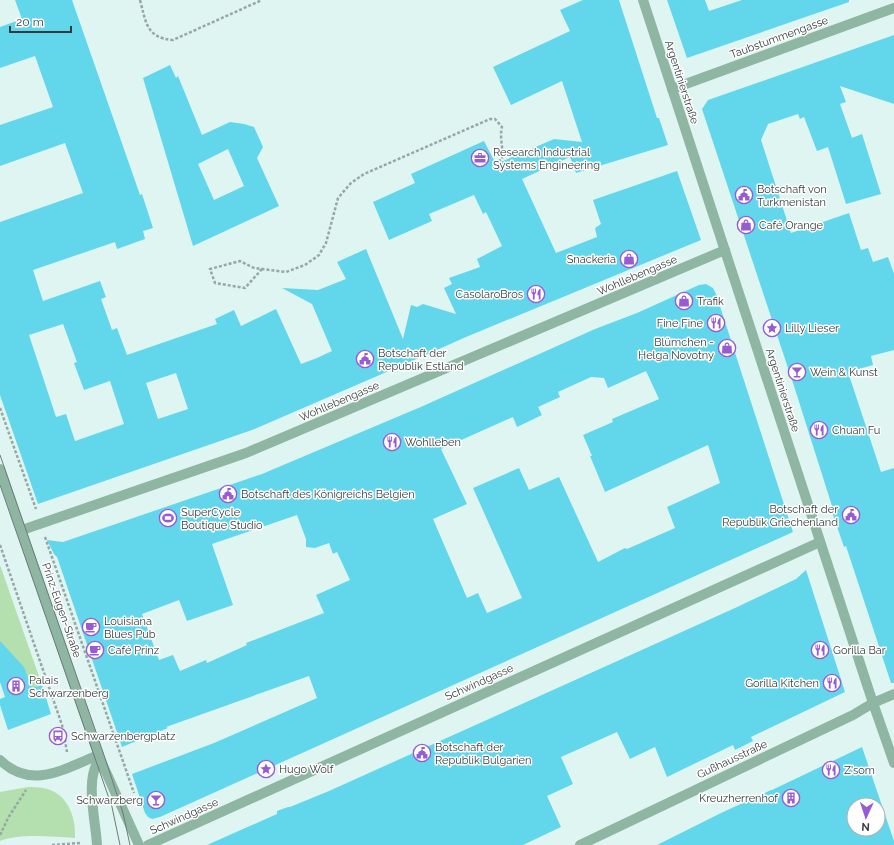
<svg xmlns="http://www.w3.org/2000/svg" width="894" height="845" font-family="Raleway,sans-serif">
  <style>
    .green { fill: #b4dfae }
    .building { fill: #62d7ec; fill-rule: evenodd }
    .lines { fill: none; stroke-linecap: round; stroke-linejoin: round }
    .path { stroke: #96a7a5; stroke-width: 2.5; stroke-dasharray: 3 2; stroke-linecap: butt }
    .minor { stroke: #8fb5a3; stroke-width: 10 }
    .tram { stroke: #6d7b79; stroke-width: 1 }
    .labels { text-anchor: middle; stroke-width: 3; stroke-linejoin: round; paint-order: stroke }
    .street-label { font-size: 11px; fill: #333c3b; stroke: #fff }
    .poi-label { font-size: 11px; fill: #333c3b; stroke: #fff; text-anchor: start }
  </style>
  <rect width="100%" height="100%" fill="#def5f2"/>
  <g class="green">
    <path d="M 0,565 L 42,685 L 32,688 L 0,645 Z"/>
    <path d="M 28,787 C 33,787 38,787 43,788 C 67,792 76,816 75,838 C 52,837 22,833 0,841 L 0,792 Z"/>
  </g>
  <g class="building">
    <path d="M 15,0 L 72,0 L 140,195 L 142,194 L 153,228 L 143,231 L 145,239 L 117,249 L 115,242 L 33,270 L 43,301 L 100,281 L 106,297 L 101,299 L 112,330 L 117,328 L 127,355 L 217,324 L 215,319 L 234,310 L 241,326 L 276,309 L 301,364 L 317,358 L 332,351 L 312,304 L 282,288 L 318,290 L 346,279 L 337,262 L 366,249 L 403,339 L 411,305 L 417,307 L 423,304 L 456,314 L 444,288 L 452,284 L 449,278 L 480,267 L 477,259 L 502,246 L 486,212 L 483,214 L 474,195 L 429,214 L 432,221 L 389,240 L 373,202 L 415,183 L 411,174 L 484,141 L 496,164 L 554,139 L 582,142 L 562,81 L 511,105 L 493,67 L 570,31 L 560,10 L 583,0 L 619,0 L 657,118 L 659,118 L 668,145 L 576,173 L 570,157 L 522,179 L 556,253 L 597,237 L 595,228 L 601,224 L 593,200 L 677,171 L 701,240 L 466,337 L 412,361 L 252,430 L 38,504 L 0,395 L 0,222 L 83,193 L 65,143 L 0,166 L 0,125 L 53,107 L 35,56 L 0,68 L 0,27 L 22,19 ZM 63,324 L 77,362 L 74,363 L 84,390 L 110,381 L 124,424 L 75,441 L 66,414 L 56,417 L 29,335 ZM 176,373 L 188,409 L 158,419 L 146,383 Z"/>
    <path d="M 667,0 L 705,0 L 709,11 L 742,0 L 849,0 L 849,2 L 687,58 Z"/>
    <path d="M 894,35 L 894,104 L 840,86 L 846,102 L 840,104 L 852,138 L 862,134 L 881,194 L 846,204 L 828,147 L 817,151 L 804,117 L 800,119 L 798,114 L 768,124 L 761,140 L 791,233 L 849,213 L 861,250 L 868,248 L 873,262 L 888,257 L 894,274 L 894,350 L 871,356 L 873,365 L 848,372 L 881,472 L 894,468 L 894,683 L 891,683 L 846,546 L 844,547 L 830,506 L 832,506 L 794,386 L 702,109 L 708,100 Z"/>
    <path d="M 170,65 L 176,78 L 178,76 L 202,135 L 230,122 L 244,124 L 254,127 L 263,147 L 257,158 L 279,206 L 193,246 L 143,78 ZM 228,149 L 244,186 L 214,200 L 198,164 Z"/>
    <path d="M 706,284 L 713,288 L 716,294 L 793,532 L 160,817 L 152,819 L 148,817 L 145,813 L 132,774 L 214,743 L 317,698 L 309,676 L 166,727 L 168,728 L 122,747 L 57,557 L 54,554 L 47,540 L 63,542 L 262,474 L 423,406 L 595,329 L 637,313 L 699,285 ZM 646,371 L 659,399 L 612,419 L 613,422 L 583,435 L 592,456 L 590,456 L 605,492 L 708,445 L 720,483 L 667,507 L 675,528 L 627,549 L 625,548 L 598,562 L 559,477 L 529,490 L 519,468 L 473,488 L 522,598 L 487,613 L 478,593 L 467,598 L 433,519 L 467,504 L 441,449 L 513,417 L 517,427 L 542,415 L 538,407 L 560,397 L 558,392 L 591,377 L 604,378 L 608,388 ZM 297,515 L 306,539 L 306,547 L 315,548 L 329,543 L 333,554 L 337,552 L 350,580 L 316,595 L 324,613 L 246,643 L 247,645 L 207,663 L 206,660 L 180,671 L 173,655 L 159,660 L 142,614 L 179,600 L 187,621 L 233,605 L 212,544 Z"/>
    <path d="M 806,570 L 845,692 L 751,737 L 753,741 L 735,750 L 733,745 L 667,777 L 655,747 L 630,759 L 617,732 L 561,757 L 573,784 L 547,796 L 561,827 L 523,845 L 207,845 L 277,814 L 277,811 L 288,807 L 290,807 L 329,791 L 735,608 L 796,579 Z"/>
    <path d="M 0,641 L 24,667 L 32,688 L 42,685 L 51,714 L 8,730 L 0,705 L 0,699 L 5,697 L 0,682 Z"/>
    <path d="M 862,747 L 894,841 L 894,845 L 657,845 L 721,813 L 771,790 L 772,790 ZM 854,805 L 878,805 L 878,829 L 854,829 Z"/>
  </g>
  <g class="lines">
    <g class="path">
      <path d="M 140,0 C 146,22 146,38 173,40 L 262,0"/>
      <path d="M 262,269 L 245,288 L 215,283 L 210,269 L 240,261 L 254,268 L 286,272 L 305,265 L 319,255 L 326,243 L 338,198 L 351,183 L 364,174 L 490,119 L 495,119 L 502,127 C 499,138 504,149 502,159 L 496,163"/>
      <path d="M 0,408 L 36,509"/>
      <path d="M 45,537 L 134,793"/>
      <path d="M 0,545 L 62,725 L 67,752"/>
      <path d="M 0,835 L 8,818 L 26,790"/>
      <path d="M 52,845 L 80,843"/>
    </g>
    <g class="minor">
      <path d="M 643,0 L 873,703 L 894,763"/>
      <path d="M 672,89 L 894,8"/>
      <path d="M 0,469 L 100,759 L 139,845"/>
      <path d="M 22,530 L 246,453 L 725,250"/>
      <path d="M 0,760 C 32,791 65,768 99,755"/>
      <path d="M 97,845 C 96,822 84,777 100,759"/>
      <path d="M 148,845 L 820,542"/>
      <path d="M 580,845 L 853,715 L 873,703 L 894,694"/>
    </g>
    <g class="tram">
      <path d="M 0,455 L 105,758 L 123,813 L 130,845"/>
      <path d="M 0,485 L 112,807 L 120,845"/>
    </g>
  </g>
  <defs>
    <symbol id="office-ring" viewBox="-11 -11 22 22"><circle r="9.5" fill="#fff" stroke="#975bd3" stroke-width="1.5"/><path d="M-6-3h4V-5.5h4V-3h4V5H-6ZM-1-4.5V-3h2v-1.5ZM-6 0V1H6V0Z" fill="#975bd3"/></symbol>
    <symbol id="civic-ring" viewBox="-11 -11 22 22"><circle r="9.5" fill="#fff" stroke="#975bd3" stroke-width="1.5"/><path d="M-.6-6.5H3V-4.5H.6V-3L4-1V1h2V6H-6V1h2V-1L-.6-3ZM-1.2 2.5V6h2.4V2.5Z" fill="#975bd3"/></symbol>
    <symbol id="shop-ring" viewBox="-11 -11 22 22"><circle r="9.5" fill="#fff" stroke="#975bd3" stroke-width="1.5"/><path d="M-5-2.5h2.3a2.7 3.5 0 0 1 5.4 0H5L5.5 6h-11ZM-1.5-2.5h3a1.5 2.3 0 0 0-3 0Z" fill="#975bd3"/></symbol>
    <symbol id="restaurant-ring" viewBox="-11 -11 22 22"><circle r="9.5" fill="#fff" stroke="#975bd3" stroke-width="1.5"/><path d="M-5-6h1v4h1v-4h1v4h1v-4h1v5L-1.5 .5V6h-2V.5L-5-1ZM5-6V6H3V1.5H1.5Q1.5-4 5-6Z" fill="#975bd3"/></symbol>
    <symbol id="sight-ring" viewBox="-11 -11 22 22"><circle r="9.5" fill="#fff" stroke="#975bd3" stroke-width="1.5"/><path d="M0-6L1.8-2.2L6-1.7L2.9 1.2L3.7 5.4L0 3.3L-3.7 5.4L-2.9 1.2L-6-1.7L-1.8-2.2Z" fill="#975bd3"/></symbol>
    <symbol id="bar-ring" viewBox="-11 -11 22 22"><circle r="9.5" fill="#fff" stroke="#975bd3" stroke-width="1.5"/><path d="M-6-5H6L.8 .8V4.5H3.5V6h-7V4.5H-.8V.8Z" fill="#975bd3"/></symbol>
    <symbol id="stadium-ring" viewBox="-11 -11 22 22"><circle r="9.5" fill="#fff" stroke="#975bd3" stroke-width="1.5"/><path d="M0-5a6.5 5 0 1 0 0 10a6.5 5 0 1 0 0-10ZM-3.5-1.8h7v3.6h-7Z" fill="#975bd3"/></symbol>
    <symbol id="cafe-ring" viewBox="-11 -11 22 22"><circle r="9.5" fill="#fff" stroke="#975bd3" stroke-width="1.5"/><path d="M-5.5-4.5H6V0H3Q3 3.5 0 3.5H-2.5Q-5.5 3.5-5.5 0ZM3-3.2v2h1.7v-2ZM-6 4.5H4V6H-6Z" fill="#975bd3"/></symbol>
    <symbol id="building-ring" viewBox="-11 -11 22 22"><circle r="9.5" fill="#fff" stroke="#975bd3" stroke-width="1.5"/><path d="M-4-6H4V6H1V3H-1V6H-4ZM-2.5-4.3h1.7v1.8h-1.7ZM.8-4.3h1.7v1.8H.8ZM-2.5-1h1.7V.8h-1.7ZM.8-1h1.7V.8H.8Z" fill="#975bd3"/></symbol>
    <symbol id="bus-ring" viewBox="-11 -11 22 22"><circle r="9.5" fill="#fff" stroke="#975bd3" stroke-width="1.5"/><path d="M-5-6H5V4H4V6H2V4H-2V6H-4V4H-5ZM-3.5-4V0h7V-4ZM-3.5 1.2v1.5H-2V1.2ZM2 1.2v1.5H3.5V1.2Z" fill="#975bd3"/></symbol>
  </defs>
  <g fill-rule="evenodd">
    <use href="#office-ring" x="470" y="148" width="20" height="20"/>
    <use href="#civic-ring" x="734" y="185" width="20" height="20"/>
    <use href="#shop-ring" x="736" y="215" width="20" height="20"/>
    <use href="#shop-ring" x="619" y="249" width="20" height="20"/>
    <use href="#restaurant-ring" x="526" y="284" width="20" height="20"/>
    <use href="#shop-ring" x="674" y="291" width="20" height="20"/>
    <use href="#restaurant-ring" x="706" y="313" width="20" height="20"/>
    <use href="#sight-ring" x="762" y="318" width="20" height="20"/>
    <use href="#shop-ring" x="717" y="338" width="20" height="20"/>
    <use href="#civic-ring" x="355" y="349" width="20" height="20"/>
    <use href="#bar-ring" x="787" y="362" width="20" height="20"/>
    <use href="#restaurant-ring" x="809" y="420" width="20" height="20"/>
    <use href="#restaurant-ring" x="382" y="432" width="20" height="20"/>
    <use href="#civic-ring" x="218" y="484" width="20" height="20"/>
    <use href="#civic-ring" x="841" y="505" width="20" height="20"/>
    <use href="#stadium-ring" x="158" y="508" width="20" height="20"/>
    <use href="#cafe-ring" x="81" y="617" width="20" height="20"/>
    <use href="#cafe-ring" x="85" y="640" width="20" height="20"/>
    <use href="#restaurant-ring" x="810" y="640" width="20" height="20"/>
    <use href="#restaurant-ring" x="822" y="673" width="20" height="20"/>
    <use href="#building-ring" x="6" y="676" width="20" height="20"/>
    <use href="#bus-ring" x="48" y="726" width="20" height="20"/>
    <use href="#civic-ring" x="412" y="743" width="20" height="20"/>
    <use href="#sight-ring" x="256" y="759" width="20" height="20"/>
    <use href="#restaurant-ring" x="821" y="760" width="20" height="20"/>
    <use href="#building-ring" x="781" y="788" width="20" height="20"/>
    <use href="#bar-ring" x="146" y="790" width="20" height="20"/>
  </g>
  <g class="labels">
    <g class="street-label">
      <text transform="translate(779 37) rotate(-20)" y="4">Taubstummengasse</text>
      <text transform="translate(682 82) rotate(72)" y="4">Argentinierstraße</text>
      <text transform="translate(637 275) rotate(-23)" y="4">Wohllebengasse</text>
      <text transform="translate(783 390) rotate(72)" y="4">Argentinierstraße</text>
      <text transform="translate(339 401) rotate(-23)" y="4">Wohllebengasse</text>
      <text transform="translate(62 610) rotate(71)" y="4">Prinz-Eugen-Straße</text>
      <text transform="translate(479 682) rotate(-24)" y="4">Schwindgasse</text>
      <text transform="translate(732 759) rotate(-25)" y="4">Gußhausstraße</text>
      <text transform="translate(184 816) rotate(-24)" y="4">Schwindgasse</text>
    </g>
    <g class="poi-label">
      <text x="493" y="156">Research Industrial<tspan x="493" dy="13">Systems Engineering</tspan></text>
      <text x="757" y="193">Botschaft von<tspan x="757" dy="13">Turkmenistan</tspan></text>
      <text x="759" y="229">Café Orange</text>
      <text x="616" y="263" text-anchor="end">Snackeria</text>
      <text x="523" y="298" text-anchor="end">CasolaroBros</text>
      <text x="697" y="305">Trafik</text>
      <text x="703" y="327" text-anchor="end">Fine Fine</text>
      <text x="785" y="332">Lilly Lieser</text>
      <text x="714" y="346" text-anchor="end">Blümchen -<tspan x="714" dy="13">Helga Novotny</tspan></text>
      <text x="378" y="357">Botschaft der<tspan x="378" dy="13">Republik Estland</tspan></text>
      <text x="810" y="376">Wein &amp; Kunst</text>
      <text x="832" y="434">Chuan Fu</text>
      <text x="405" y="446">Wohlleben</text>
      <text x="241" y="498">Botschaft des Königreichs Belgien</text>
      <text x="838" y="513" text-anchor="end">Botschaft der<tspan x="838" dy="13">Republik Griechenland</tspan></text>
      <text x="181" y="516">SuperCycle<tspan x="181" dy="13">Boutique Studio</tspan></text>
      <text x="104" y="625">Louisiana<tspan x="104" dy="13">Blues Pub</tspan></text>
      <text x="108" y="654">Café Prinz</text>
      <text x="833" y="654">Gorilla Bar</text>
      <text x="29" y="684">Palais<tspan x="29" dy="13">Schwarzenberg</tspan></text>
      <text x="819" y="687" text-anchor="end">Gorilla Kitchen</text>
      <text x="71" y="740">Schwarzenbergplatz</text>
      <text x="435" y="751">Botschaft der<tspan x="435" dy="13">Republik Bulgarien</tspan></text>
      <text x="279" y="773">Hugo Wolf</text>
      <text x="844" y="774">Z'som</text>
      <text x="778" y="802" text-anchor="end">Kreuzherrenhof</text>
      <text x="143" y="804" text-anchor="end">Schwarzberg</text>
    </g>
  </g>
  <g transform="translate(866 817) rotate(183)"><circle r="19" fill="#ffffff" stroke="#adb1b1"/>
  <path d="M0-3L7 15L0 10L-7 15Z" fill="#975bd3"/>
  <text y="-6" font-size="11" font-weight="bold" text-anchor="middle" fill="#333c3b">N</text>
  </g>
  <path d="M10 26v6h61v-6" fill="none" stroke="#333c3b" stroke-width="2"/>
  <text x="16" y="26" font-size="12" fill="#333c3b" stroke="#ffffff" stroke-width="3" paint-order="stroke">20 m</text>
</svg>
